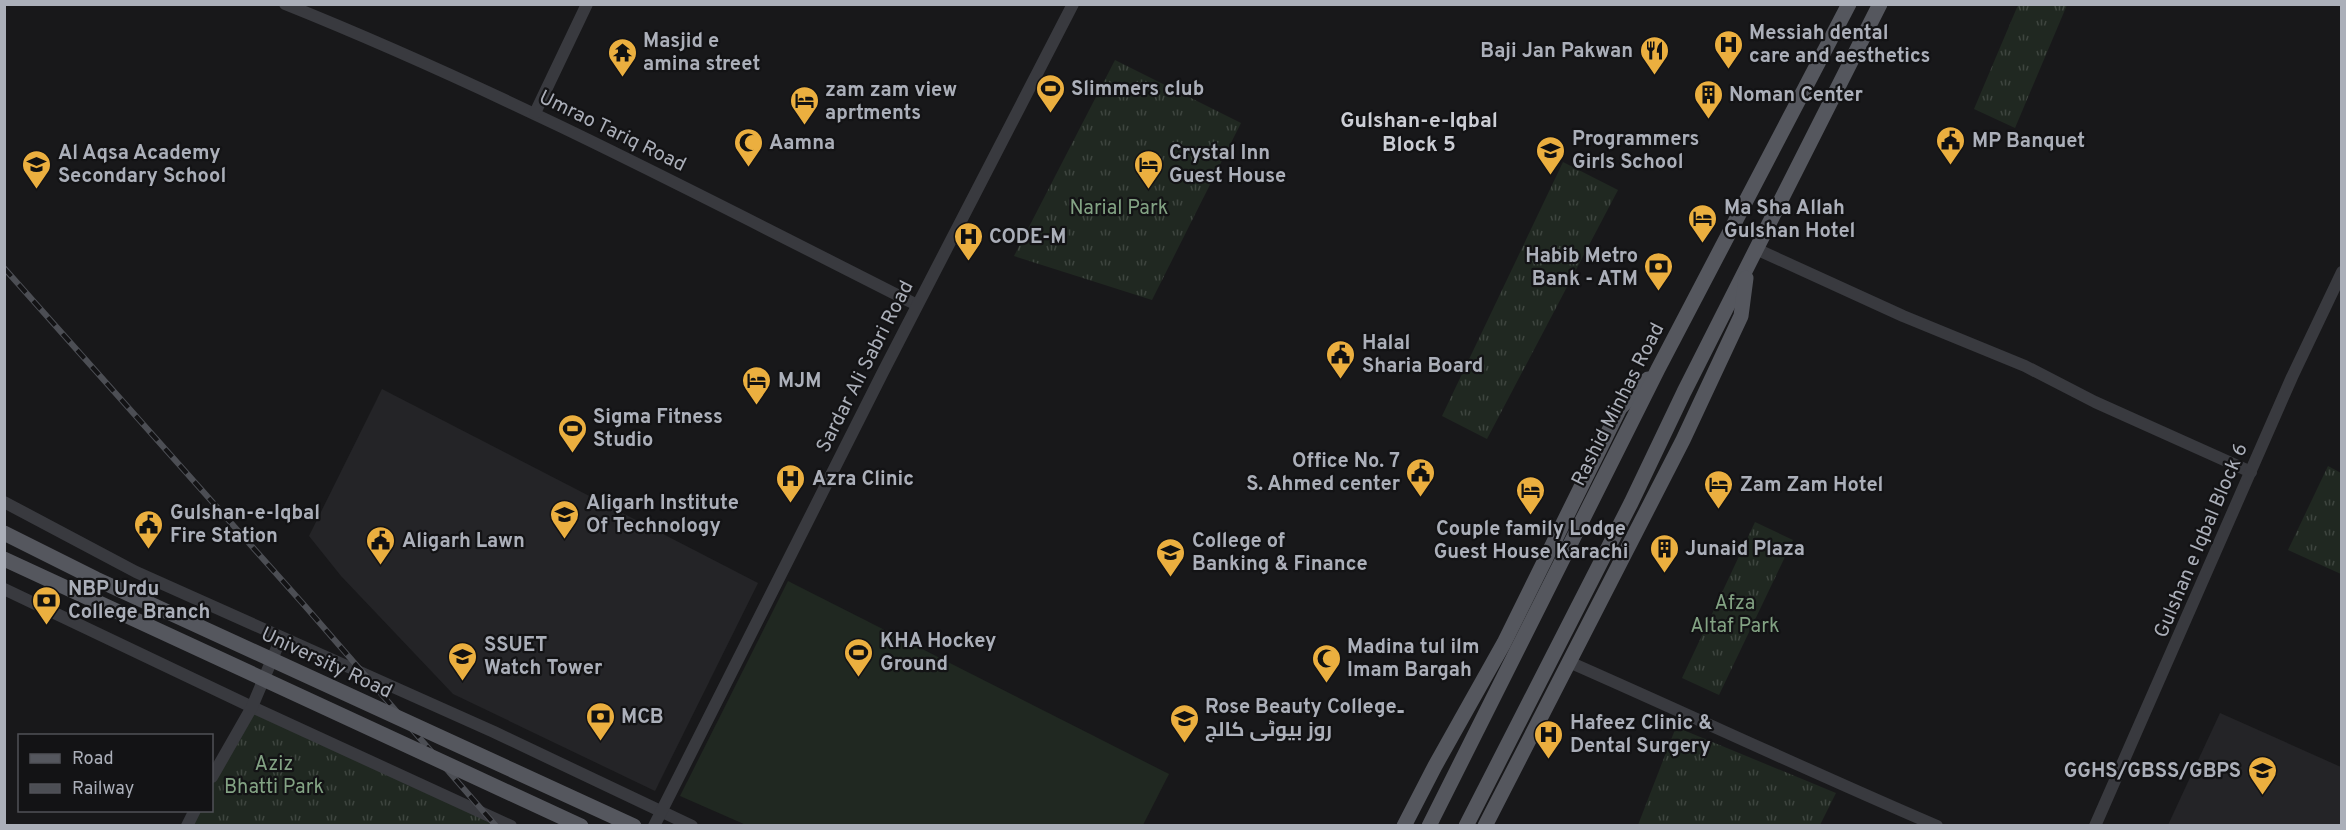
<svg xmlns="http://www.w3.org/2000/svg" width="2346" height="830" font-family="Overpass,Cairo,sans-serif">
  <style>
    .built { fill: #242427 }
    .grass { fill: url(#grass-tufts) }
    .garden { fill: #202821 }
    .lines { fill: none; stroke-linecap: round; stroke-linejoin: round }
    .minor { stroke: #393a3f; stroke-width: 12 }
    .major { stroke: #55575e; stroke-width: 15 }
    .rail-casing { stroke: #4c4e54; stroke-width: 6 }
    .rail { stroke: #131315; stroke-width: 4; stroke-dasharray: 11; stroke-linecap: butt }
    .major-bridge { stroke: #55575e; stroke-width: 15 }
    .labels { text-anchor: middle; stroke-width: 4.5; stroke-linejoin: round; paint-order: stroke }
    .poi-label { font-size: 20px; font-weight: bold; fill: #abafb9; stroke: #131315; text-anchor: start }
    .street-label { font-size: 20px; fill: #abafb9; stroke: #131315 }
    .park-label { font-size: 20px; fill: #83a384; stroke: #131315 }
    .neighbourhood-label { font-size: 21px; font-weight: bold; fill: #ccced5; stroke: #131315 }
  </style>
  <defs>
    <pattern id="grass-tufts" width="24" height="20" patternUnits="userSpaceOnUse" patternTransform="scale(1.5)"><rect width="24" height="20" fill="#202821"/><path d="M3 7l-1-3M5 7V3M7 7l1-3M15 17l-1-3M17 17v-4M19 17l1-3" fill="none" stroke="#3e453f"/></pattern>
  </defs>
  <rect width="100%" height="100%" fill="#18181a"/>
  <g class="built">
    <path d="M 382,389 L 758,583 L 655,791 L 453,694 L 341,576 L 309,536 Z"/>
    <path d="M 2220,713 L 2341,767 L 2341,825 L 2168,825 Z"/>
  </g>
  <g class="grass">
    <path d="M 2018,5 L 2067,5 L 2015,128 L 1974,109 Z"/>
    <path d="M 1115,60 L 1241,123 L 1152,300 L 1014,256 Z"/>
    <path d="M 1563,162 L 1618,190 L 1487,439 L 1442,416 Z"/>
    <path d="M 2328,466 L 2341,473 L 2341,574 L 2288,550 Z"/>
    <path d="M 1755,522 L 1793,540 L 1719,695 L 1682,678 Z"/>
    <path d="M 250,707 L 513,826 L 188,826 L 196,811 L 212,810 L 212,781 Z"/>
    <path d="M 1676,727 L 1836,793 L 1820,825 L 1638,825 Z"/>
  </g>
  <path class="garden" d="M 788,581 L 1169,774 L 1143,825 L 746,825 L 680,796 Z"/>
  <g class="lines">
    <g class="minor">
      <path d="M 285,4 C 502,91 709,200 917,305"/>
      <path d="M 535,113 L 587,4"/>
      <path d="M 1756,249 L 1903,316 L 2025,366 L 2095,402 L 2251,472"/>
      <path d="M 4,502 L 136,572 L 494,732 L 692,826"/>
      <path d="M 4,589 L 252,707 L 511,826"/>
      <path d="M 1569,662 C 1692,716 1813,773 1937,826"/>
      <path d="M 212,777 L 252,707 L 281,638"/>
      <path d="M 187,826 L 195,810"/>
      <path d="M 654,826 L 883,372 L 1073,4"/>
      <path d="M 2095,826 L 2292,377 L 2342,272"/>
    </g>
    <g class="major">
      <path d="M 1404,826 L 1435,766 L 1504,643 L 1620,408 L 1648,379"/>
      <path d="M 1429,826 L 1658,369 L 1849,4"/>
      <path d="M 1466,826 L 1631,503 L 1684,392 L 1880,4"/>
      <path d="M 1485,826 L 1683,440 L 1741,316 L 1746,278"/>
    </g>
    <defs>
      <path id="rail" d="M 4,268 L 305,606 L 496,826"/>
    </defs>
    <use href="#rail" class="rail-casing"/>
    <use href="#rail" class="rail"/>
    <g class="major-bridge">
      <path d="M 4,533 L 96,579 L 634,826"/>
      <path d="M 4,559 L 581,826"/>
    </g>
  </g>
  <defs>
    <symbol id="hospital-pin" viewBox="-11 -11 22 30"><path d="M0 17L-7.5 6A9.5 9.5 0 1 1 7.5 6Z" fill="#ebaf3f" stroke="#131315"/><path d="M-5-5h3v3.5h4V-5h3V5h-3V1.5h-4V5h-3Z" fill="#111"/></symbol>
    <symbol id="restaurant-pin" viewBox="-11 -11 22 30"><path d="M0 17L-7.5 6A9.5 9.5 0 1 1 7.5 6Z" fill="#ebaf3f" stroke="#131315"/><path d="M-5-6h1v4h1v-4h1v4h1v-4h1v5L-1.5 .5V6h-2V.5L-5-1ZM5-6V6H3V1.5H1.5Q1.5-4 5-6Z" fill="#111"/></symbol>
    <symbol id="temple-pin" viewBox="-11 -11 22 30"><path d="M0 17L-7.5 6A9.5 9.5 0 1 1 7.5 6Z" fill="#ebaf3f" stroke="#131315"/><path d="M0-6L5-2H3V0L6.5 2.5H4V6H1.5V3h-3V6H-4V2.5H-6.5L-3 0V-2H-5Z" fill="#111"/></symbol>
    <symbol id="stadium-pin" viewBox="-11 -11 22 30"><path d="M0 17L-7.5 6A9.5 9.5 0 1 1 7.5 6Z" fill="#ebaf3f" stroke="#131315"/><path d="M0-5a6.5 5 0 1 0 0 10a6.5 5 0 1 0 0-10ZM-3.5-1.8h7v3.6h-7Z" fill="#111"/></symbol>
    <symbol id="building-pin" viewBox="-11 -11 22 30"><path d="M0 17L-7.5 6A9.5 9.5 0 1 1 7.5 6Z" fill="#ebaf3f" stroke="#131315"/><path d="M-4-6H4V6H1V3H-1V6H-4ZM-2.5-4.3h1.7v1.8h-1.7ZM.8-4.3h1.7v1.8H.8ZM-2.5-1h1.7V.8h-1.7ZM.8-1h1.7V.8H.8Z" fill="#111"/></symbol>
    <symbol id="hotel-pin" viewBox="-11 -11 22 30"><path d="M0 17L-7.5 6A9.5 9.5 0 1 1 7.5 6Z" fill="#ebaf3f" stroke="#131315"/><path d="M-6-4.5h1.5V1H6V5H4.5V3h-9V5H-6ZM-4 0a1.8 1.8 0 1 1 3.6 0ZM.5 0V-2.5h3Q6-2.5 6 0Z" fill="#111"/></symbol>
    <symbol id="civic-pin" viewBox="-11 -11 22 30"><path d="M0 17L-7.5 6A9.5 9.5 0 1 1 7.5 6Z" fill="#ebaf3f" stroke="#131315"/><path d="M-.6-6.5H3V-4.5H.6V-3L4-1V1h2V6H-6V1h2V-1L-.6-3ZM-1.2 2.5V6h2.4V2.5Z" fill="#111"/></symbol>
    <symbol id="mosque-pin" viewBox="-11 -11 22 30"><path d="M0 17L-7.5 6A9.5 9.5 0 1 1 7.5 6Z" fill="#ebaf3f" stroke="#131315"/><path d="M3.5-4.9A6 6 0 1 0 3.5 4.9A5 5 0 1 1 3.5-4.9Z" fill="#111"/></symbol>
    <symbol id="school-pin" viewBox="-11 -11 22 30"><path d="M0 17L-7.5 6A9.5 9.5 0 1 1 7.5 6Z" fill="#ebaf3f" stroke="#131315"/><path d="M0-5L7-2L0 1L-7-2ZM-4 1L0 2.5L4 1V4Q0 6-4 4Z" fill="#111"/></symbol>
    <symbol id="bank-pin" viewBox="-11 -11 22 30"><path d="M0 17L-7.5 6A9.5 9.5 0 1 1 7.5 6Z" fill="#ebaf3f" stroke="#131315"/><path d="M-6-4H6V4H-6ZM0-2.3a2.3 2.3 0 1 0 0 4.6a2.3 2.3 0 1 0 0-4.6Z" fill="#111"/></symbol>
    <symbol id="university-pin" viewBox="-11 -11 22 30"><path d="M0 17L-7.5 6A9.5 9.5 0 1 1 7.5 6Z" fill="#ebaf3f" stroke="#131315"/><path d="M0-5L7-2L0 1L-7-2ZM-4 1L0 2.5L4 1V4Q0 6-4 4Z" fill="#111"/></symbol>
  </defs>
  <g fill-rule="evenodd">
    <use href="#hospital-pin" x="1712" y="28" width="33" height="45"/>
    <use href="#restaurant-pin" x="1638" y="34" width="33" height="45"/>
    <use href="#temple-pin" x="606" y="36" width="33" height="45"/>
    <use href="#stadium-pin" x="1034" y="72" width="33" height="45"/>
    <use href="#building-pin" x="1692" y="78" width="33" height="45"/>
    <use href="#hotel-pin" x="788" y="84" width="33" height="45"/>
    <use href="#civic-pin" x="1934" y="124" width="33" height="45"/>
    <use href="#mosque-pin" x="732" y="126" width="33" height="45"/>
    <use href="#school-pin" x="1534" y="134" width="33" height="45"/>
    <use href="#school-pin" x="20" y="148" width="33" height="45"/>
    <use href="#hotel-pin" x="1132" y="148" width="33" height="45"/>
    <use href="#hotel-pin" x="1686" y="202" width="33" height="45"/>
    <use href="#hospital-pin" x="952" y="220" width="33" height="45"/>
    <use href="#bank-pin" x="1642" y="250" width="33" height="45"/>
    <use href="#civic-pin" x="1324" y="338" width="33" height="45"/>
    <use href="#hotel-pin" x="740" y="364" width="33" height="45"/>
    <use href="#stadium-pin" x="556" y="412" width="33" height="45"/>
    <use href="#civic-pin" x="1404" y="456" width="33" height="45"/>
    <use href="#hospital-pin" x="774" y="462" width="33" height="45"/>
    <use href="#hotel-pin" x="1702" y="468" width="33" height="45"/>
    <use href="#hotel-pin" x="1514" y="474" width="33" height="45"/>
    <use href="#university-pin" x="548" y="498" width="33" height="45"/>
    <use href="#civic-pin" x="132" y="508" width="33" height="45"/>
    <use href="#civic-pin" x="364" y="524" width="33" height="45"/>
    <use href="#building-pin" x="1648" y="532" width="33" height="45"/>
    <use href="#university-pin" x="1154" y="536" width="33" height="45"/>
    <use href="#bank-pin" x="30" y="584" width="33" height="45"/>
    <use href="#stadium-pin" x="842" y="636" width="33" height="45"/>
    <use href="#university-pin" x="446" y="640" width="33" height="45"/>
    <use href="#mosque-pin" x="1310" y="642" width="33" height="45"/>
    <use href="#bank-pin" x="584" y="700" width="33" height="45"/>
    <use href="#university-pin" x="1168" y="702" width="33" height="45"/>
    <use href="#hospital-pin" x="1532" y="718" width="33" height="45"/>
    <use href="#school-pin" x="2246" y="754" width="33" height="45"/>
  </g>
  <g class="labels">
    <g class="poi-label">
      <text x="1749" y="39">Messiah dental<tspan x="1749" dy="23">care and aesthetics</tspan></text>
      <text x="643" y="47">Masjid e<tspan x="643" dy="23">amina street</tspan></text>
      <text x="1633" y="57" text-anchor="end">Baji Jan Pakwan</text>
      <text x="1071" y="95">Slimmers club</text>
      <text x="825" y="96">zam zam view<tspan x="825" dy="23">aprtments</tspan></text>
      <text x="1729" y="101">Noman Center</text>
      <text x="1572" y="145">Programmers<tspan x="1572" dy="23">Girls School</tspan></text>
      <text x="1972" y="147">MP Banquet</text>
      <text x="769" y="149">Aamna</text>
      <text x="58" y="159">Al Aqsa Academy<tspan x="58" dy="23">Secondary School</tspan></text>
      <text x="1169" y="159">Crystal Inn<tspan x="1169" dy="23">Guest House</tspan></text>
      <text x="1724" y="214">Ma Sha Allah<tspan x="1724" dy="23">Gulshan Hotel</tspan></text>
      <text x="989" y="243">CODE-M</text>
      <text x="1638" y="262" text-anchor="end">Habib Metro<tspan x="1638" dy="23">Bank - ATM</tspan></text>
      <text x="1362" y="349">Halal<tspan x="1362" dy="23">Sharia Board</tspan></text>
      <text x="778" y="387">MJM</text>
      <text x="593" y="423">Sigma Fitness<tspan x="593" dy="23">Studio</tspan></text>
      <text x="1400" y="467" text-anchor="end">Office No. 7<tspan x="1400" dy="23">S. Ahmed center</tspan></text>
      <text x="812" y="485">Azra Clinic</text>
      <text x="1740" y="491">Zam Zam Hotel</text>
      <text x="586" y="509">Aligarh Institute<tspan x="586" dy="23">Of Technology</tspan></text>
      <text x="170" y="519">Gulshan-e-Iqbal<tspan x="170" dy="23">Fire Station</tspan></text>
      <text x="1531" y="535" text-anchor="middle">Couple family Lodge<tspan x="1531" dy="23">Guest House Karachi</tspan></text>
      <text x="402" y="547">Aligarh Lawn</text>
      <text x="1192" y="547">College of<tspan x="1192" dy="23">Banking &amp; Finance</tspan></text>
      <text x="1685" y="555">Junaid Plaza</text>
      <text x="68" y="595">NBP Urdu<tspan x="68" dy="23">College Branch</tspan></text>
      <text x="880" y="647">KHA Hockey<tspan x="880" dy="23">Ground</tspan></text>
      <text x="484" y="651">SSUET<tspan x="484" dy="23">Watch Tower</tspan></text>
      <text x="1347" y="653">Madina tul ilm<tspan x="1347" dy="23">Imam Bargah</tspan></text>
      <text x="1205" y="713">Rose Beauty College۔<tspan x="1205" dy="23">روز بیوٹی کالج</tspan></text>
      <text x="621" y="723">MCB</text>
      <text x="1570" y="729">Hafeez Clinic &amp;<tspan x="1570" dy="23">Dental Surgery</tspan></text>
      <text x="2241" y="777" text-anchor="end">GGHS/GBSS/GBPS</text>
    </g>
    <g class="street-label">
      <text transform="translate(613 130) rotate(26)" y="7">Umrao Tariq Road</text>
      <text transform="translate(864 366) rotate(-63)" y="7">Sardar Ali Sabri Road</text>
      <text transform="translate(1617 404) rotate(-63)" y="7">Rashid Minhas Road</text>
      <text transform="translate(2200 540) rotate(-67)" y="7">Gulshan e Iqbal Block 6</text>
      <text transform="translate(327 662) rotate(25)" y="7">University Road</text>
    </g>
    <g class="park-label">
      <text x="1119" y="214">Narial Park</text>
      <text x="1735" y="609">Afza<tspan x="1735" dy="23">Altaf Park</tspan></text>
      <text x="274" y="770">Aziz<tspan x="274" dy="23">Bhatti Park</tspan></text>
    </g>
    <g class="neighbourhood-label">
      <text x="1419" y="127">Gulshan-e-Iqbal<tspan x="1419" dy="24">Block 5</tspan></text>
    </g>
  </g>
  <rect width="2346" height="830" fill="none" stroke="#abafb9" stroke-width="12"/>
  <rect x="18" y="734" width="195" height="78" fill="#131315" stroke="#505157" stroke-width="1.5"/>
  <rect x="30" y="754" width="30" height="9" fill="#55575e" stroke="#505157" stroke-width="1.5"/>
  <text x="72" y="764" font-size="18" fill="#abafb9">Road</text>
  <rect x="30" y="784" width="30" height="9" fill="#4c4e54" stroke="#505157" stroke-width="1.5"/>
  <text x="72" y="794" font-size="18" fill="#abafb9">Railway</text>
</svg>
